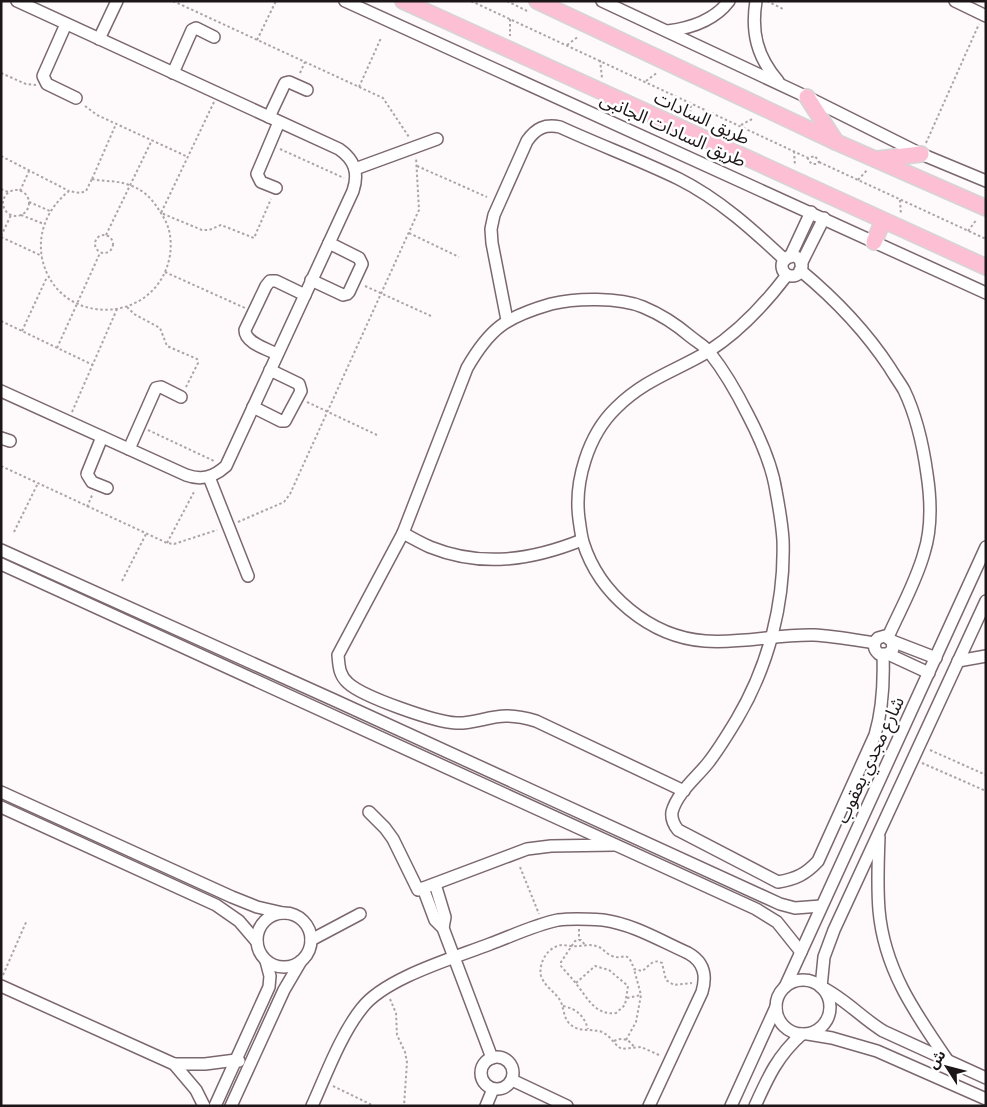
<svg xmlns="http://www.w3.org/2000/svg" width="987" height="1107" font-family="Cabin,'Noto Sans Arabic',sans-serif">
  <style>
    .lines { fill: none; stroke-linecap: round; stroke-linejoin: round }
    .minor-casing { stroke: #7b686e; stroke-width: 14 }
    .major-casing { stroke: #d6d5d5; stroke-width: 18 }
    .path { stroke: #aba5a7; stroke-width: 2; stroke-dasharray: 2.5 2.5; stroke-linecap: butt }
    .minor { stroke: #fff; stroke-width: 11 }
    .major { stroke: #fdbfd3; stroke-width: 15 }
    .labels { text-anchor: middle; stroke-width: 5; stroke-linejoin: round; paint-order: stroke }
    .street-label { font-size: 18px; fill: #1d1618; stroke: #fff }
  </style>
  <rect width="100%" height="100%" fill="#fef9fb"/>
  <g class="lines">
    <defs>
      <g id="minor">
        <path d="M 345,1 L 986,293"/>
        <path d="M 602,1 L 807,97 L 921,154 L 986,181"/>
        <path d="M 756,1 C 751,32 757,57 778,81"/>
        <path d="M 955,1 L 986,16"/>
        <path d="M 66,24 L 43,76 L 47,84 L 76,98"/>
        <path d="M 668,31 C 691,28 714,21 729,1"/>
        <path d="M 99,39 L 117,1"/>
        <path d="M 173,73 L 192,30 L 196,28 L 214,37"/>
        <path d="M 269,117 L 285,83 L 289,82 L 307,90"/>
        <path d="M 355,169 L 437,139"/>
        <path d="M 276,188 L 261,182 L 257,174 L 279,122"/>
        <circle cx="792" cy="266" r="10"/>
        <path d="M 790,257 L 811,212"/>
        <path d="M 801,264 L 824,218"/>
        <path d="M 800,270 C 835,299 865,330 890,368 C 894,375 900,383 904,390 C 917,417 923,445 927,474 C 931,500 932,528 924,553 C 916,582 900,610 888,637"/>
        <path d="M 787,275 C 765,304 740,331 709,351 C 676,371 645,379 616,408 C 588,435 574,482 579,519 C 580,526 581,535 583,542 C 599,594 650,637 705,641 C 741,644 778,634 814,635 C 834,636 855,640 874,643"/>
        <path d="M 311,280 L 343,295 L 347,294 L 349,292 L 362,264 L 359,258 L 329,243"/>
        <path d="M 507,320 L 492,243 L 491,229 L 494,215 L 527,141 C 536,128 545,124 560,127 C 599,145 640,160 679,179 C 719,199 753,230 785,260"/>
        <path d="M 277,354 C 267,349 245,343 245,330 L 266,286 L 270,281 L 276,281 L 305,295"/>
        <path d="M 1,391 L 186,475 C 202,481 214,477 226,466 L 353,191 C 359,173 355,160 339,149 L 17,1"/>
        <path d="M 253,407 L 281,421 L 285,421 L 301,391 L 299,384 L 270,370"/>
        <path d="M 102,437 L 87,474 L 92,482 L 107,488"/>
        <path d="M 1,438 L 10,441"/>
        <path d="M 129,449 L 156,388 L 161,387 L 181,397"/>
        <path d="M 209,477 L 248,576"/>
        <path d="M 403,533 C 412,538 421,543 430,547 C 482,568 532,560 582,540"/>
        <path d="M 1,550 L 334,700 L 780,904 L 795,908 L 821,906"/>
        <path d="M 1,564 L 756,909 L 777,922 L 801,952"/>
        <path d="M 892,641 L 936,658"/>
        <path d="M 888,654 L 893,649 L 892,641 L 885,636 L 878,638 C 873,643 873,649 879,654 L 888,654 L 929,673"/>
        <path d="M 958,661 L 986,656"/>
        <path d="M 684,791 L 536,721 C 526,718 516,716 506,716 C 489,716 473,724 456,723 C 435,722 363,697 348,683 C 339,675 339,666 338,655 L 403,533 L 467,368 C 490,328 506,317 551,304 C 575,298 619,297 643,307 C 660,314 677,325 691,337 C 697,342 705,346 710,353 C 725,372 737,393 748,415 C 760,438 772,465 776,491 C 779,507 782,524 783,540 C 785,602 769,665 737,719 C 728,734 719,749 708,763 C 696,778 677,793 672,812 C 671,819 674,825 678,830 L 778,882 C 796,879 806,874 818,861 L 875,735 C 883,708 884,683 883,655"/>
        <path d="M 1,792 L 232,897 L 257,907 L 283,913"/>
        <path d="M 1,807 L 216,905 L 239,921 L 257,942"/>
        <path d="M 369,812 L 385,828 L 393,839 L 418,890 L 527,849 L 551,846 L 614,845"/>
        <path d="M 879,837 C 878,862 877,886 879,910 C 884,969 915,1013 948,1061"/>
        <path d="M 435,884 L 445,917 L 443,928"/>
        <path d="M 423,888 L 435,920 L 443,928 L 492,1058"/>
        <circle cx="284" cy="940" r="27"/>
        <path d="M 311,940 L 360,914"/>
        <circle cx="803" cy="1007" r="27"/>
        <path d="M 1,986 L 174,1064 L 196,1090 L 204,1106"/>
        <path d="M 785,987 L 986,547"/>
        <path d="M 821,987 L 824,957 L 834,930 L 986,601"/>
        <path d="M 823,988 C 845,999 862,1018 883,1031 L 986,1078"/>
        <path d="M 808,1034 L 832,1038 L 877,1051 L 986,1099"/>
        <circle cx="497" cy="1073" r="16"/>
        <path d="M 174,1064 L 205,1064 L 236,1060 L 239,1061"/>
        <path d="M 512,1080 L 567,1106"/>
        <path d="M 215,1106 L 269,987 L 270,976 L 266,961"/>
        <path d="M 231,1106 L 284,990 L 301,961"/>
        <path d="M 312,1106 C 326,1075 341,1034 362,1008 C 385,978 454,958 490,944 C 512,936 534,925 558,920 C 572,918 589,919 603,920 C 633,924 661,941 688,953 C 704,962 707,975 702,992 L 649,1106"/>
        <path d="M 486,1106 L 493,1089"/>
        <path d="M 731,1106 L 776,1007"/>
        <path d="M 755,1106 C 768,1077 778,1055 802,1034"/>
      </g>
      <g id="major">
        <path d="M 403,1 L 986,267"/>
        <path d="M 537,1 L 836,142 L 986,208"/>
        <path d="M 807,97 L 836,142"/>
        <path d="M 878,159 L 921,154"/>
        <path d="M 874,242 L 883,221"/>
      </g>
    </defs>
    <use href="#minor" class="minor-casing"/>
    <use href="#major" class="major-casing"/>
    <g class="path">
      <path d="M 173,1 L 383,98 L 409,137"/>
      <path d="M 471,1 L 808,158 L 815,156 L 819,162 L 817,164 L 812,164 L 808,160 L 808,158"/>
      <path d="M 507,1 L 527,11"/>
      <path d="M 767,1 L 783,9"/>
      <path d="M 510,19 L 510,36"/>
      <path d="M 257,40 L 276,1"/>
      <path d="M 567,45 L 579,36"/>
      <path d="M 600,60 L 602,78"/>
      <path d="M 1,73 L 26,84 L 36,85"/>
      <path d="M 300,73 L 305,62"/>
      <path d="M 646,81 L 658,72"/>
      <path d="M 359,87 L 381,38"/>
      <path d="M 214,102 L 161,213 L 202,230 L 209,230 L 221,225 L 254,238 L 271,199"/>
      <path d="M 85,106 L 97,115 L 188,157"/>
      <path d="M 690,118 L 691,103"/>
      <path d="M 741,125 L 754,118"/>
      <path d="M 926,143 L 979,24"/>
      <path d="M 280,149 L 344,178"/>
      <path d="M 794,151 L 795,166"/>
      <path d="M 1,156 L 69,191"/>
      <path d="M 819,162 L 986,239"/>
      <path d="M 417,166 L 487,197"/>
      <path d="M 92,179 C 105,182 117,180 129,185 C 145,190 154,201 162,215 C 170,226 172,241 170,255 C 158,326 57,329 42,258 C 37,231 49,207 69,191 L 80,193 L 86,191 Z"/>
      <path d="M 92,179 L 116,124"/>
      <path d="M 858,180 L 868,169"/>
      <path d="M 1,189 L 8,192"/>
      <circle cx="16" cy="203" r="13"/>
      <path d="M 20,191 L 29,171"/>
      <path d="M 900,200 L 901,215"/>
      <path d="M 29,202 L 50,211"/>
      <path d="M 21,215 L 44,224"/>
      <path d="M 968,231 L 977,219"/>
      <path d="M 409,233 L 459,257"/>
      <circle cx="104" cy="244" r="9"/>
      <path d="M 106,235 L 152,140"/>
      <path d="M 1,236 L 11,215"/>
      <path d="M 1,237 L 42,256"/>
      <path d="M 165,272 L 245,308"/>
      <path d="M 365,286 L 431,316"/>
      <path d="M 127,307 L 134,314 L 160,328 L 167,346 L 197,359 L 198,363 L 186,387"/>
      <path d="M 1,321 L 93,365"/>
      <path d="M 22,331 L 47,277"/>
      <path d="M 57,348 L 100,253"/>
      <path d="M 307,402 L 377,435"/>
      <path d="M 72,412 L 117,309"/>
      <path d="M 148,430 L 214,461"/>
      <path d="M 1,466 L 167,543 L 174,544 L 217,530"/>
      <path d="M 87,507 L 93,493"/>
      <path d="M 238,522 L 284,502 L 290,494 L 419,210 L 416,157"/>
      <path d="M 14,532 L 38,483"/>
      <path d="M 167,543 L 195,490"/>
      <path d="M 122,581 L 146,534"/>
      <path d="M 930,750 L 986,775"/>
      <path d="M 922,763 L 986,791"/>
      <path d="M 520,867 L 539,914"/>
      <path d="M 579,929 L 579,940"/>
      <path d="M 3,975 L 27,920"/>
      <path d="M 576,983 L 595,966 L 609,970 L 628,986 L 625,1005 L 616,1013 C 594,1016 586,995 574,981 C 570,976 565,971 561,966 L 561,962 L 575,941 L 581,940 L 586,946"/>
      <path d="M 627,998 L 641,995"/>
      <path d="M 390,999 L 396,1013 L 397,1035 L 405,1052 L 407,1062 L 404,1106"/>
      <path d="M 563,1006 C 577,1009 584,1016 588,1029"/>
      <path d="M 626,1040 L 636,1022 L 641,995 L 634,969"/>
      <path d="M 614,1041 C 622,1037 629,1039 634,1047"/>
      <path d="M 659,1055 L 641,1047 L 622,1049 C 614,1045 611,1036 602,1032 C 591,1028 579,1033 570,1024 C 563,1018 564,1007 560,1000 C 554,991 545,987 541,976 C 538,963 548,946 562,945 C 567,945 572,947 577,946 C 583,946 590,944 596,946 C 602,947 606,954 612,956 C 624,961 627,948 634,969 L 642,971 C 649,967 652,958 662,963 L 666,980 L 674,985 L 692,983"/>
      <path d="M 333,1086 L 374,1106"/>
    </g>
    <use href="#minor" class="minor"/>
    <use href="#major" class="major"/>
  </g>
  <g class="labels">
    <g class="street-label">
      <text transform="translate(702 118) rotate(25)" y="6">طريق السادات</text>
      <text transform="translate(673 130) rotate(24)" y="6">طريق السادات الجانبى</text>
      <text transform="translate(870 760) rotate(-65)" y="6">شارع مجدي يعقوب</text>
    </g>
  </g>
  <rect width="987" height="1107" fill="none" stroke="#1d1618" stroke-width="5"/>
  <g transform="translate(947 1067) rotate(306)" stroke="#ffffff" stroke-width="4" paint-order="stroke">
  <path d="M0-4L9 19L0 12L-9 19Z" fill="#1d1618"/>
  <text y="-8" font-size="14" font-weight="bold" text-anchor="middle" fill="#1d1618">ش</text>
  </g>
</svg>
